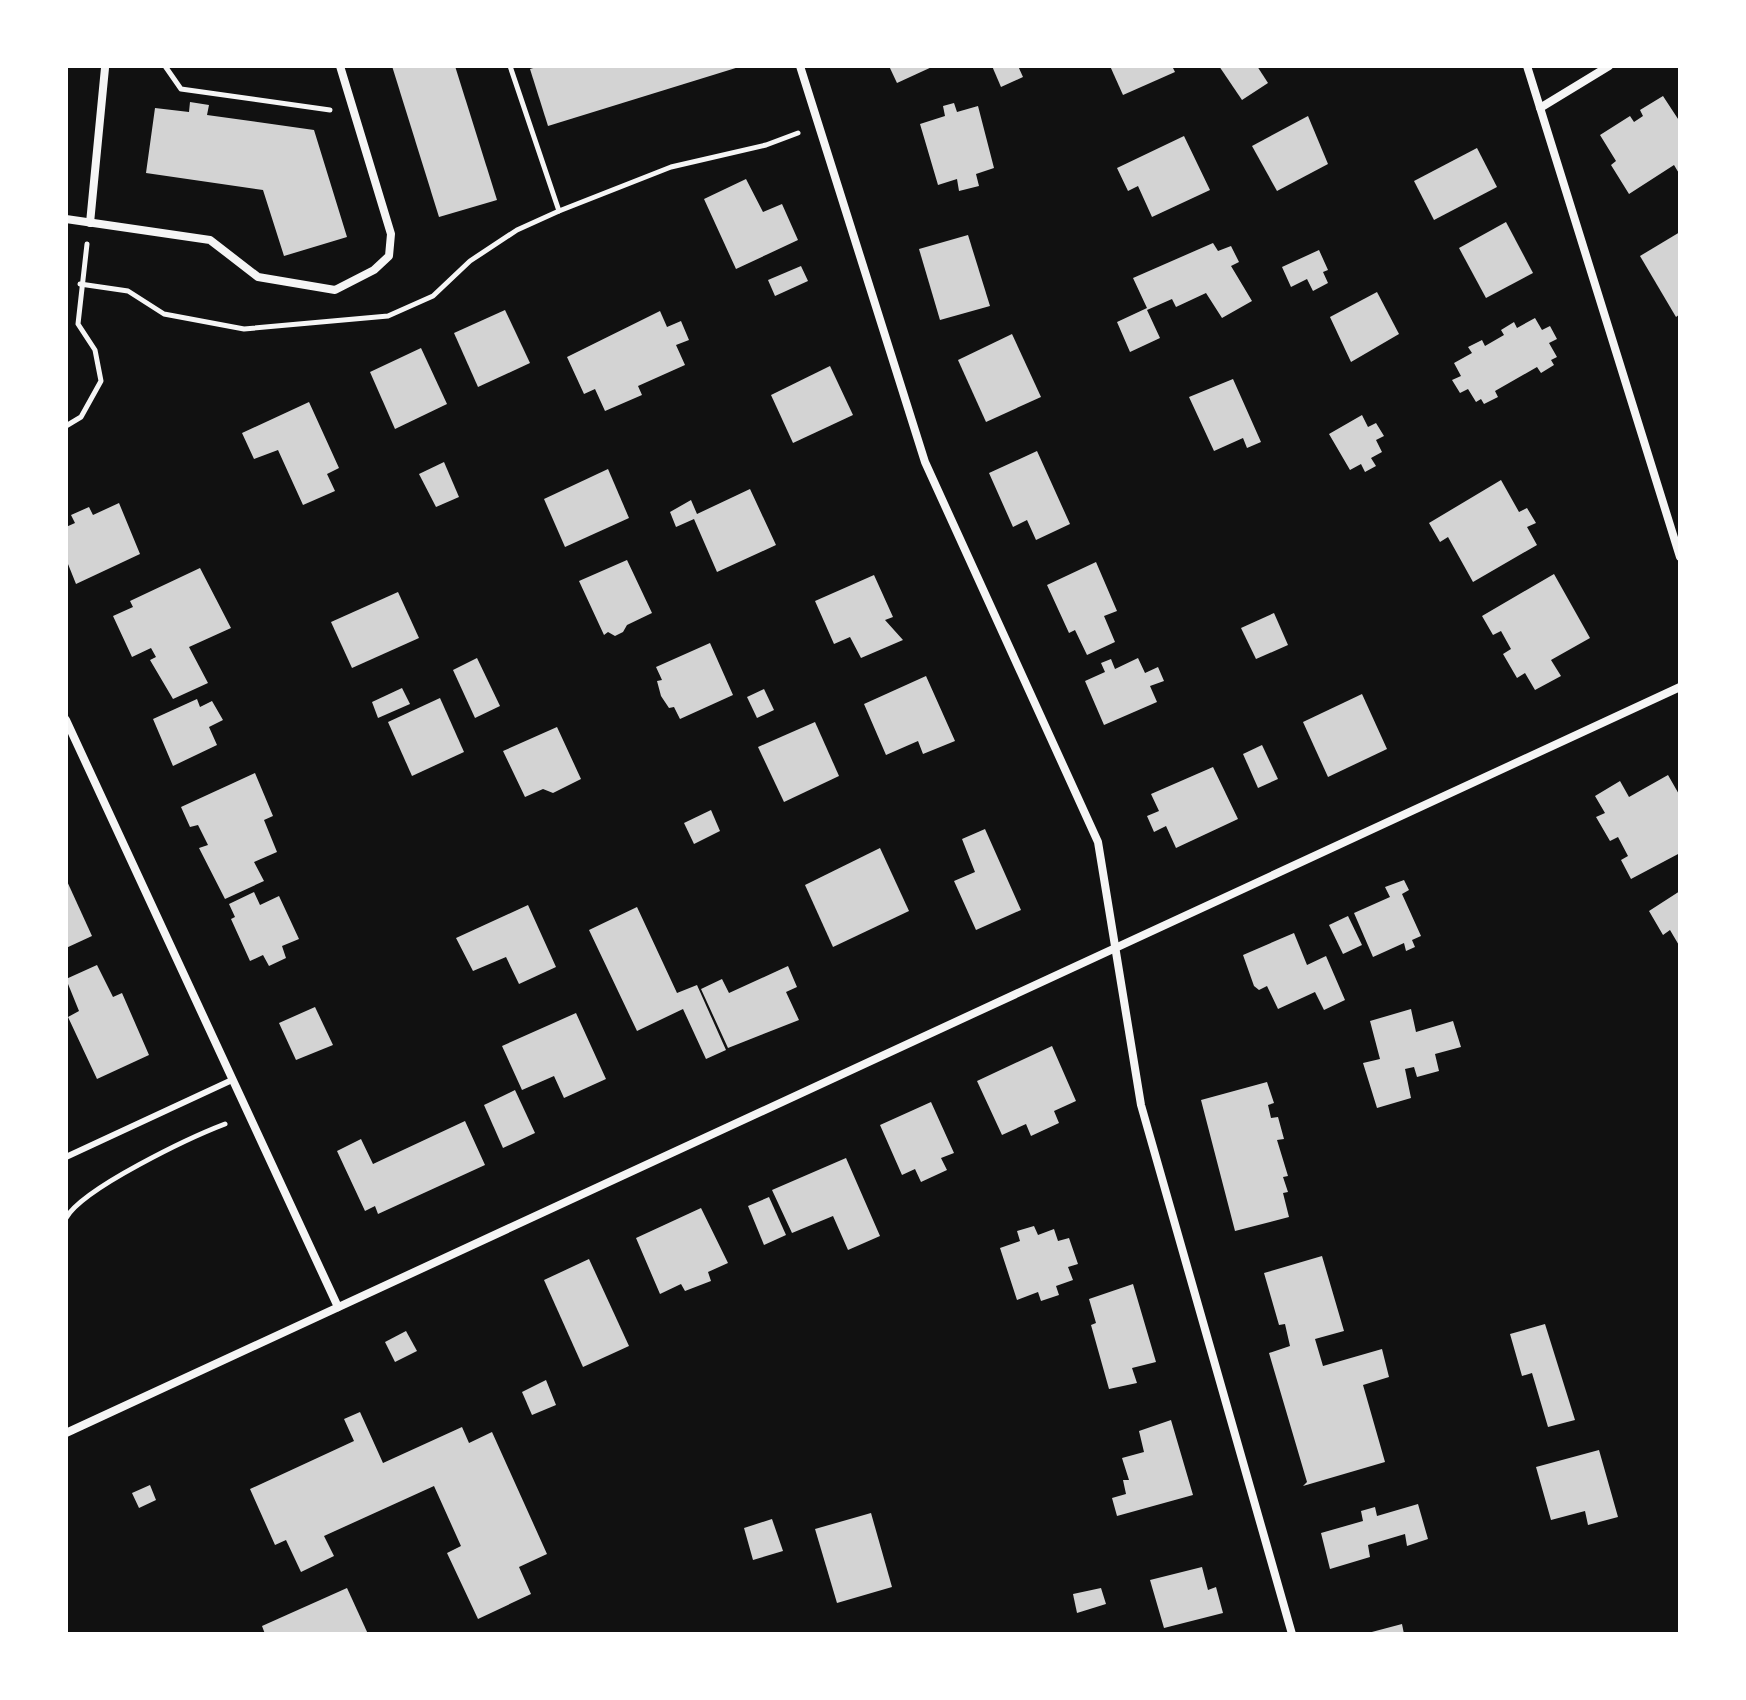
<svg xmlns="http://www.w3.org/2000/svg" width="1746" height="1700" font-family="'Zilla Slab',serif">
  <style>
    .building { fill: #d3d3d3 }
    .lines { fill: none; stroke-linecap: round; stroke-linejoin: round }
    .path { stroke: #f5f5f5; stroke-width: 5 }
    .service { stroke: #f5f5f5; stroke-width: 6 }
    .minor { stroke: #f5f5f5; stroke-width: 8 }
  </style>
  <rect width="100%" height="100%" fill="#111"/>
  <g class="building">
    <path d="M 392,66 L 455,66 L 497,200 L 439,217 Z"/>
    <path d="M 540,66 L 739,66 L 739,67 L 548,126 L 530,69 Z"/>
    <path d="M 889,66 L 934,66 L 897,83 Z"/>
    <path d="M 992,66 L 1018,66 L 1023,77 L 1001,87 Z"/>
    <path d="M 1110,66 L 1172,66 L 1175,72 L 1123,95 Z"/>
    <path d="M 1219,66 L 1257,66 L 1268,83 L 1242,100 Z"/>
    <path d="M 1663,96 L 1680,122 L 1680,175 L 1674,165 L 1629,194 L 1611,165 L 1616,161 L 1600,135 L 1630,116 L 1634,122 L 1643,116 L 1640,110 Z"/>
    <path d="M 190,102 L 209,105 L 207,115 L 314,130 L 347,237 L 284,256 L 263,190 L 146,173 L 155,108 L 189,112 Z"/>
    <path d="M 954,103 L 957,112 L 978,106 L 994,168 L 976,174 L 979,186 L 959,191 L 957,179 L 938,185 L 920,124 L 945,116 L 943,106 Z"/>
    <path d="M 1308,116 L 1328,164 L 1277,191 L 1252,146 Z"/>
    <path d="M 1184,136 L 1210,190 L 1152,217 L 1138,186 L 1128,191 L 1117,168 Z"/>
    <path d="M 1477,148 L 1497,187 L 1434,220 L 1414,181 Z"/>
    <path d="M 746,179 L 763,212 L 782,204 L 798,240 L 736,269 L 704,199 Z"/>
    <path d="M 1506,222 L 1533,273 L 1486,298 L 1459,248 Z"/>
    <path d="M 1680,232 L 1680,314 L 1676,317 L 1640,256 Z"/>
    <path d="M 968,235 L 990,306 L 940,320 L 919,249 Z"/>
    <path d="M 1213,243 L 1218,251 L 1231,246 L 1239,262 L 1231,266 L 1252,301 L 1222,318 L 1206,293 L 1176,307 L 1172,299 L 1147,310 L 1160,338 L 1130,352 L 1117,322 L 1147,308 L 1133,278 Z"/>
    <path d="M 1319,250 L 1328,270 L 1323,272 L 1328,283 L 1313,291 L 1307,279 L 1291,287 L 1282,267 Z"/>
    <path d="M 801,266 L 808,281 L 775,296 L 768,280 Z"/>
    <path d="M 1377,292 L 1399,334 L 1351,362 L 1330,317 Z"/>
    <path d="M 505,310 L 530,363 L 478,387 L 454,333 Z"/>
    <path d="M 660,311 L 667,327 L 681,321 L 689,340 L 676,345 L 685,365 L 638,386 L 642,395 L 605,411 L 595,389 L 584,394 L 567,357 Z"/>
    <path d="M 1535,318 L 1542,330 L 1550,326 L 1557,339 L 1549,343 L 1557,357 L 1551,360 L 1554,365 L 1541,373 L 1537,367 L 1495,391 L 1498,397 L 1484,404 L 1481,399 L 1476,402 L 1468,389 L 1460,393 L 1452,380 L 1461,376 L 1454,363 L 1472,353 L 1468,347 L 1482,340 L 1485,346 L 1504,335 L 1501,330 L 1514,322 L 1517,328 Z"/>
    <path d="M 1012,334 L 1041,397 L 986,422 L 958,360 Z"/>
    <path d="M 421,348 L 447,404 L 395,429 L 370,372 Z"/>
    <path d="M 830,366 L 853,415 L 793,443 L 771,395 Z"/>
    <path d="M 1233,379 L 1261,442 L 1247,448 L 1243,438 L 1214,451 L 1189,397 Z"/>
    <path d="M 309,402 L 339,468 L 327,474 L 335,491 L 303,505 L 278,450 L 254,459 L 242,433 Z"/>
    <path d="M 1362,415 L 1368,427 L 1376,423 L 1384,436 L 1376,440 L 1382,452 L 1371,458 L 1376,466 L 1365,472 L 1361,464 L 1350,470 L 1329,434 Z"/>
    <path d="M 1037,451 L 1070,524 L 1036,540 L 1027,520 L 1013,527 L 989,473 Z"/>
    <path d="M 444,462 L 459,497 L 436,507 L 419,474 Z"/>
    <path d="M 608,469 L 629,518 L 565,547 L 544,499 Z"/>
    <path d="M 1501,480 L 1519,512 L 1527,508 L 1536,523 L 1527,527 L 1537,545 L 1473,582 L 1448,537 L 1440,542 L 1429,523 Z"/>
    <path d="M 750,489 L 776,545 L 717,572 L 694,519 L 676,527 L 670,512 L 691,500 L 697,514 Z"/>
    <path d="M 119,503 L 140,554 L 76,584 L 66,559 L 66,527 L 75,523 L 71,515 L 89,507 L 93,515 Z"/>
    <path d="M 627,560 L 652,613 L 627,625 L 623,632 L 615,636 L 608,632 L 604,635 L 579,581 Z"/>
    <path d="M 1096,562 L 1117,611 L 1104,616 L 1115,642 L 1087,655 L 1075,630 L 1069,633 L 1047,585 Z"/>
    <path d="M 200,568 L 231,628 L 189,647 L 208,683 L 173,699 L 150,660 L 156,657 L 151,648 L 132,657 L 113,616 L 133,607 L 130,601 Z"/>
    <path d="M 1554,574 L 1590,638 L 1551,660 L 1561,676 L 1535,690 L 1525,673 L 1517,678 L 1503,654 L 1511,649 L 1501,631 L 1493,635 L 1482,616 Z"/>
    <path d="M 874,575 L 893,617 L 885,620 L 903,640 L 861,658 L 850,637 L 834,644 L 815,601 Z"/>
    <path d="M 398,592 L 419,638 L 352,668 L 331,622 Z"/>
    <path d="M 1274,613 L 1288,645 L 1256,659 L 1241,628 Z"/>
    <path d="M 710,643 L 733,695 L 680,719 L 674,707 L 669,708 L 661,696 L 657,681 L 662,680 L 656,667 Z"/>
    <path d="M 477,658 L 500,706 L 475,718 L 453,670 Z"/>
    <path d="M 1138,658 L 1145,673 L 1158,667 L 1164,681 L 1150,686 L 1157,702 L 1104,725 L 1085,681 L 1105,672 L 1101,663 L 1111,659 L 1115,669 Z"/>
    <path d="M 926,676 L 955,741 L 923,754 L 918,741 L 886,755 L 864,704 Z"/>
    <path d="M 402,688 L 410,704 L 378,718 L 372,702 Z"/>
    <path d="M 764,689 L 774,710 L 757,718 L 747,697 Z"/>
    <path d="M 1362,694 L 1387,749 L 1328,777 L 1303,722 Z"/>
    <path d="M 440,698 L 464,752 L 412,776 L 388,722 Z"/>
    <path d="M 197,699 L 200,707 L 212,701 L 223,720 L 209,727 L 217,745 L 173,766 L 153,719 Z"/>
    <path d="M 815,722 L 839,776 L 784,802 L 758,747 Z"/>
    <path d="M 557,727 L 581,779 L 553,793 L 543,789 L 525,797 L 503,751 Z"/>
    <path d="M 1262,745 L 1278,779 L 1258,788 L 1243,754 Z"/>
    <path d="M 1213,767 L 1238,819 L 1176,848 L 1166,826 L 1154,832 L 1147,816 L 1159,811 L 1151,794 Z"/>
    <path d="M 255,773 L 273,816 L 264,820 L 277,852 L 254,862 L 264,881 L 225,899 L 199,848 L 208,845 L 198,825 L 190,827 L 181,807 Z"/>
    <path d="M 1668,775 L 1680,796 L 1680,853 L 1631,879 L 1621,860 L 1628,856 L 1618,837 L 1610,841 L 1596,817 L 1605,813 L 1595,796 L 1620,781 L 1629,797 Z"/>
    <path d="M 711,810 L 720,831 L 694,844 L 684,823 Z"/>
    <path d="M 985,829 L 1021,910 L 976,930 L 954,881 L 975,872 L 962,839 Z"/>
    <path d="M 880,848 L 909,911 L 833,947 L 805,885 Z"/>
    <path d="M 66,879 L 92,936 L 66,948 Z"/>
    <path d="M 1404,880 L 1409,890 L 1402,894 L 1421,936 L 1412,940 L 1415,947 L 1406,951 L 1404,943 L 1373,957 L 1354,913 L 1390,897 L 1385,887 Z"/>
    <path d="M 1680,891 L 1680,947 L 1670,930 L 1663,935 L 1649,911 Z"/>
    <path d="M 254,892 L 260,905 L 279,896 L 299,939 L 282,946 L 286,958 L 269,966 L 263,955 L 250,961 L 231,919 L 235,917 L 229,904 Z"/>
    <path d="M 528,905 L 556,967 L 519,984 L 506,957 L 473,971 L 456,938 Z"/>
    <path d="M 637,907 L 677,993 L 697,985 L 726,1050 L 706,1059 L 683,1009 L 637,1031 L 589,930 Z"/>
    <path d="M 1348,916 L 1362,945 L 1343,954 L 1329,925 Z"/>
    <path d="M 1294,933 L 1307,965 L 1326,956 L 1345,1000 L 1324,1010 L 1315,992 L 1278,1009 L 1267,986 L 1259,990 L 1254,986 L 1243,955 Z"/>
    <path d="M 97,965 L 113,997 L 122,993 L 149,1055 L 97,1079 L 68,1017 L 79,1011 L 66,979 Z"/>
    <path d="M 788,966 L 797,987 L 786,992 L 799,1020 L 728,1048 L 701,989 L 722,979 L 729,993 Z"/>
    <path d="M 315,1007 L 333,1045 L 296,1060 L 279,1023 Z"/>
    <path d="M 1411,1009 L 1416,1032 L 1453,1021 L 1461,1047 L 1435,1054 L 1439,1071 L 1417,1077 L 1414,1067 L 1405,1069 L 1411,1098 L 1377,1108 L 1363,1063 L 1380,1059 L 1370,1021 Z"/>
    <path d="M 576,1013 L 606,1079 L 564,1098 L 554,1076 L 522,1090 L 502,1046 Z"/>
    <path d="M 1052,1046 L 1076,1101 L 1054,1111 L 1059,1123 L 1031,1136 L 1026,1124 L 1002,1135 L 977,1081 Z"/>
    <path d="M 1267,1082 L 1274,1103 L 1268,1105 L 1271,1118 L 1278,1117 L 1284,1139 L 1277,1140 L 1288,1176 L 1283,1177 L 1288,1192 L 1283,1193 L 1289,1217 L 1235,1231 L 1201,1100 Z"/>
    <path d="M 515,1090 L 535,1133 L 503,1148 L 484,1105 Z"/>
    <path d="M 931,1102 L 954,1153 L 941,1158 L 947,1170 L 921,1182 L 915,1169 L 902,1175 L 880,1125 Z"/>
    <path d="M 465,1121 L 485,1165 L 378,1214 L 375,1206 L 365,1211 L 337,1151 L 361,1139 L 373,1164 Z"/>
    <path d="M 846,1158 L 880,1236 L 848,1250 L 833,1216 L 792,1233 L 772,1190 Z"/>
    <path d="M 769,1197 L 786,1235 L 764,1245 L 748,1206 Z"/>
    <path d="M 701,1208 L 728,1263 L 708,1272 L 711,1281 L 685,1291 L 681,1284 L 660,1294 L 636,1238 Z"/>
    <path d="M 1034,1226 L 1038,1235 L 1054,1229 L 1058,1241 L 1069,1238 L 1078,1264 L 1068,1267 L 1073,1280 L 1056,1286 L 1059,1295 L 1041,1301 L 1038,1292 L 1017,1300 L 1000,1248 L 1020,1241 L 1017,1231 Z"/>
    <path d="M 1322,1256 L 1344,1331 L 1315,1339 L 1323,1366 L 1382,1349 L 1389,1377 L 1363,1385 L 1385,1462 L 1303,1486 L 1307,1482 L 1269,1353 L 1290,1346 L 1285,1324 L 1279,1325 L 1264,1273 Z"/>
    <path d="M 589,1259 L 629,1346 L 583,1367 L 544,1280 Z"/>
    <path d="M 1133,1284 L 1156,1362 L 1132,1368 L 1137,1383 L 1109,1389 L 1091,1325 L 1096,1323 L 1089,1299 Z"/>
    <path d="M 1545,1324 L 1575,1420 L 1548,1427 L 1532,1373 L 1522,1376 L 1510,1334 Z"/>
    <path d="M 406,1331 L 417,1351 L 395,1362 L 385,1342 Z"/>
    <path d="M 546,1380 L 556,1405 L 532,1415 L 522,1392 Z"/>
    <path d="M 360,1412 L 383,1463 L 462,1427 L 469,1443 L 492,1432 L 547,1554 L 519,1567 L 531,1594 L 478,1619 L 447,1553 L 461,1546 L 434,1486 L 324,1536 L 334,1556 L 301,1572 L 286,1540 L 275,1545 L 250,1489 L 354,1441 L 344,1419 Z"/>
    <path d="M 1171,1420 L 1193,1495 L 1117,1516 L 1112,1498 L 1126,1494 L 1123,1480 L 1129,1480 L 1122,1458 L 1144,1452 L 1139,1431 Z"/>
    <path d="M 1599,1450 L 1618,1517 L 1588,1525 L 1585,1511 L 1551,1520 L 1536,1467 Z"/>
    <path d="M 150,1485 L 156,1500 L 139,1508 L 132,1493 Z"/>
    <path d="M 1418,1504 L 1428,1539 L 1407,1546 L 1405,1534 L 1368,1545 L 1370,1557 L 1330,1569 L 1321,1533 L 1363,1521 L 1361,1511 L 1375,1507 L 1377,1516 Z"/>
    <path d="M 871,1513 L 892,1587 L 837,1603 L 815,1529 Z"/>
    <path d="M 772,1519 L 783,1551 L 753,1560 L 744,1528 Z"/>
    <path d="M 1202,1567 L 1208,1590 L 1216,1587 L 1223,1613 L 1164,1628 L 1150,1580 Z"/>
    <path d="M 347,1588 L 368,1634 L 265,1634 L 262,1626 Z"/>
    <path d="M 1101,1588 L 1106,1604 L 1077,1613 L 1073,1594 Z"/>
    <path d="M 1402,1624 L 1404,1634 L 1368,1634 L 1368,1633 Z"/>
  </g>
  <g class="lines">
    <g class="path">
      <path d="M 165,66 L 181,89 L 330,110"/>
      <path d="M 510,66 L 559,211"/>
      <path d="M 80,284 L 128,291 L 164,314 L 244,329 L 388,316 L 433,296 L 470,261 L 517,230 L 559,211 L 671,167 L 766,145 L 798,133"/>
      <path d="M 66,426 L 81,417 L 101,381 L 95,350 L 78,324 L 87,244"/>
      <path d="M 66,1218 C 83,1188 191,1137 225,1124"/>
    </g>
    <path class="service" d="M 66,1157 L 232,1080"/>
    <g class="minor">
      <path d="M 800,66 L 925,462 L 1098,842 L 1141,1105 L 1292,1634"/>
      <path d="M 1527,66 L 1680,557"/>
      <path d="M 1540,108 L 1609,66"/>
      <path d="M 66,219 L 210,240 L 258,277 L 335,290 L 374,270 L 389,256 L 391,234 L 340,66"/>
      <path d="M 90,223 L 105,68"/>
      <path d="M 66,720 L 338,1307"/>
      <path d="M 66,1433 L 1680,687"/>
    </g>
  </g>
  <rect width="1746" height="1700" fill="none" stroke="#ffffff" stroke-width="136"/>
</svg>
